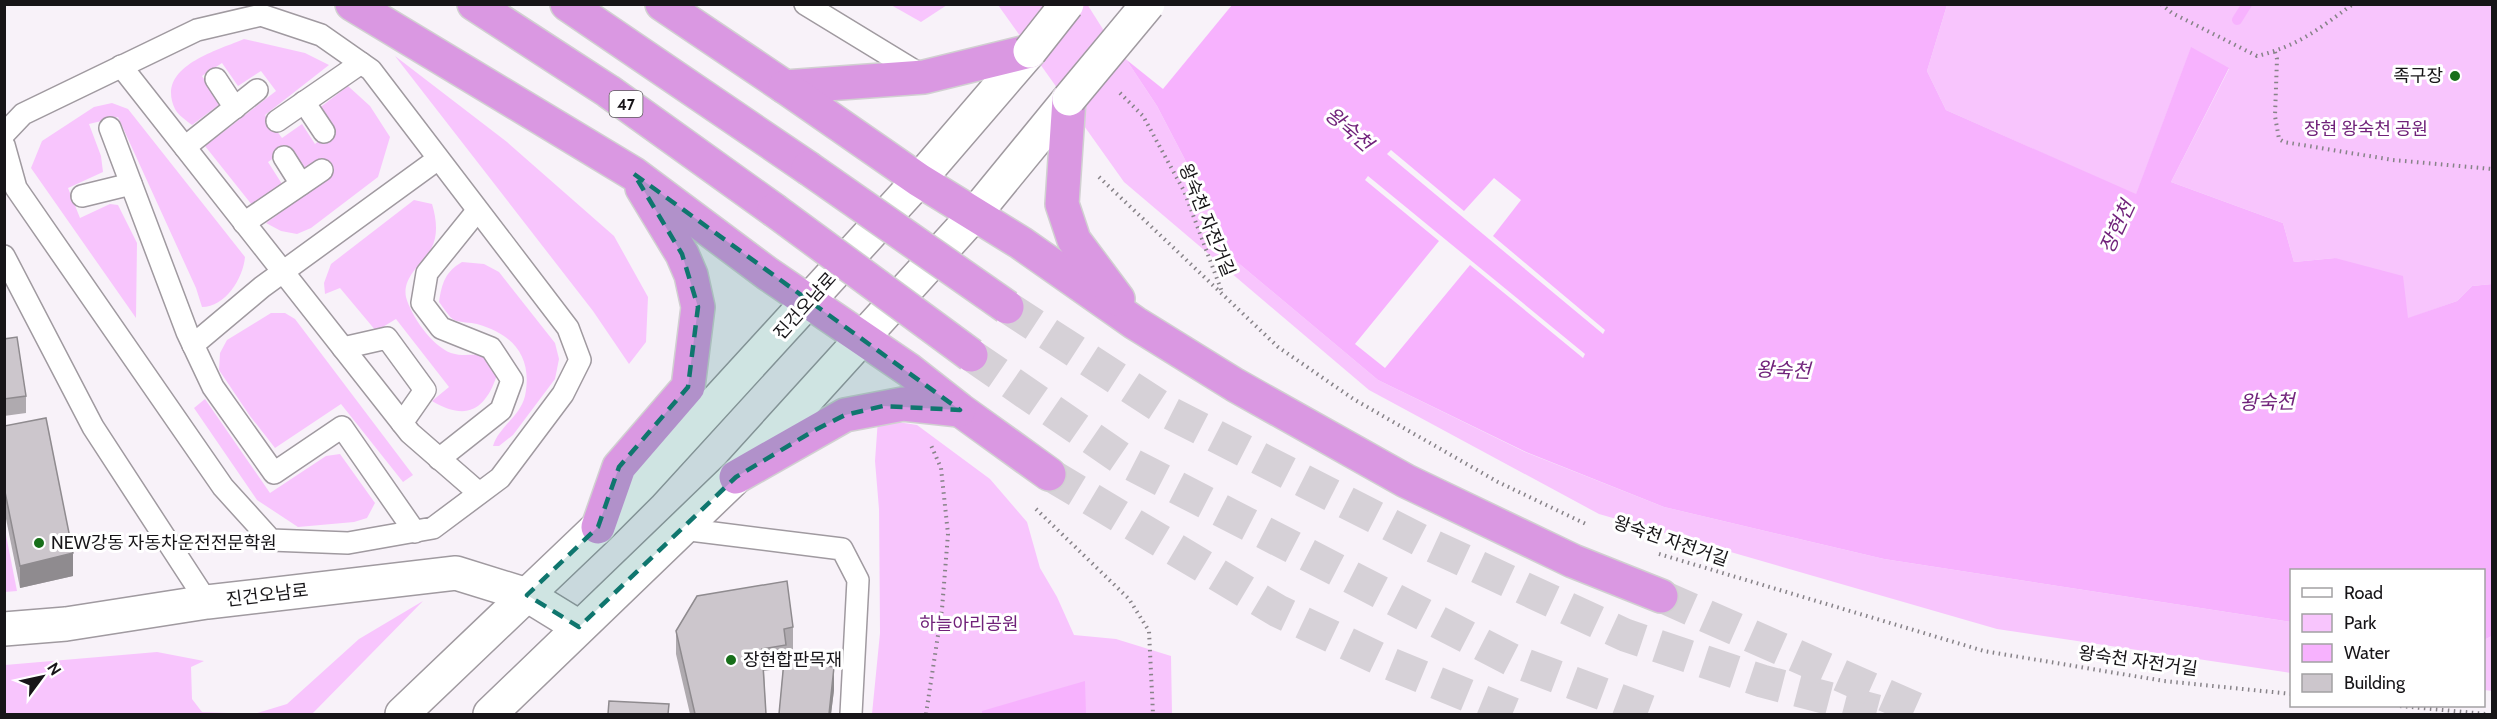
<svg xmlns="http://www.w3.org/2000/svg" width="2497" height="719" font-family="Cabin,'Noto Sans KR',sans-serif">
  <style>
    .green { fill: #f8c5fd }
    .water { fill: #f7b2fe; fill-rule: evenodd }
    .pier { fill: #f8f2f9 }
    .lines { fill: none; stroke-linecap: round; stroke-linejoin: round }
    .stream { stroke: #f7b2fe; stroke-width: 10 }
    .trunk-tunnel { stroke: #d6d1d7; stroke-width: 33; stroke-dasharray: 33 16; stroke-linecap: butt }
    .service-casing { stroke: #a09aa0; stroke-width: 24 }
    .minor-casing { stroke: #a09aa0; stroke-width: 36 }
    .secondary-casing { stroke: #a09aa0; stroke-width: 36 }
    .trunk-casing { stroke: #d1d0d1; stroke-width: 36 }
    .path { stroke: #878388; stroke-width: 4; stroke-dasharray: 1.5 4.5; stroke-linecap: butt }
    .service { stroke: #fff; stroke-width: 21 }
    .minor { stroke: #fff; stroke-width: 33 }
    .secondary { stroke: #fff; stroke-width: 33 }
    .trunk { stroke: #da98e2; stroke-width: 33 }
    .secondary-bridge-casing { stroke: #a09aa0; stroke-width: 36; stroke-linecap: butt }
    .trunk-bridge-casing { stroke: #d1d0d1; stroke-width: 36; stroke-linecap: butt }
    .secondary-bridge { stroke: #fff; stroke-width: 33 }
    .trunk-bridge { stroke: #da98e2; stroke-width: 33 }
    .wall { fill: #afaaaf }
    .shaded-wall { fill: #8f8b8f }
    .building { fill: #ccc6cc; stroke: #8f8b8f; stroke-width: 1.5 }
    .marked { fill: #0f766e; fill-opacity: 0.2; stroke: #0f766e; stroke-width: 4.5; stroke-dasharray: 12 8; stroke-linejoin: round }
    .poi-dot { fill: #176f1a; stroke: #fff; stroke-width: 2 }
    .labels { text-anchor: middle; stroke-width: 6; stroke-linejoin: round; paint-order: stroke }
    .shield { fill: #fff; stroke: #5d5b5d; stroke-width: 1.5 }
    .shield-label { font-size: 16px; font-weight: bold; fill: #171518 }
    .poi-label { font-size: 18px; fill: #171518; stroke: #fff; text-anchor: start }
    .park-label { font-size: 18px; fill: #702179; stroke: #fff }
    .street-label { font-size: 18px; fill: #171518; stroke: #fff }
    .water-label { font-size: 20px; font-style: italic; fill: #71237b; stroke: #fff }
  </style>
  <rect width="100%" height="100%" fill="#f8f2f9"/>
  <g class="green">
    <path d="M 891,5 L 947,5 L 921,22 Z"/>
    <path d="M 998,5 L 1090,5 L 1157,106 L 1218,223 L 1224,251 L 1378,380 L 1525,452 L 1664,507 L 1884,559 L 2291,622 L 2291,673 L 1997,629 L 1599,514 L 1369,390 L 1124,182 Z"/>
    <path d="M 1947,5 L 2492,5 L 2492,284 L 2472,286 L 2457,301 L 2407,319 L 2335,258 L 2294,262 L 2283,223 L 2171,182 L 2229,69 L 2191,48 L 2136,195 L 1946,110 L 1927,71 Z"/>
    <path d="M 244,39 L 305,53 L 329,65 L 265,115 L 282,138 L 302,124 L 315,144 L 333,129 L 318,109 L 348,86 L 370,106 L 390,137 L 378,177 L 311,228 L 297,234 L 281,231 L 266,223 L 332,175 L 322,158 L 303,171 L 287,149 L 268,162 L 282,184 L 252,205 L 205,146 L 276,91 L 261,71 L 238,86 L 222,63 L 202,76 L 220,104 L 192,125 C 187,121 178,115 175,109 C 155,67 216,51 244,39 Z"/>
    <path d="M 395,56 L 507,142 L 614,236 L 648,297 L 646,342 L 629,364 L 593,311 Z"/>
    <path d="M 112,103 L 128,109 L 245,257 C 243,279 225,307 202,307 L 196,288 L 118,117 L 89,124 L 101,156 L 103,172 L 68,188 L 80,218 L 110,204 L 118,205 L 137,243 L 136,318 L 31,168 L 42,141 L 94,107 Z"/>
    <path d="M 414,200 L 432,204 C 436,217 439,235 431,249 C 423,263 402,277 406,297 C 411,316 432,346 451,353 C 474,360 482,344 497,375 C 485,411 466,421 432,401 L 449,387 L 396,319 L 376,331 L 340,288 L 325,294 L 324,283 L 331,264 Z"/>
    <path d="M 462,262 L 484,264 L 499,272 L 555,343 L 559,359 L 555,379 L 513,435 L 499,446 L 493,446 C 499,426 520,417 525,396 C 533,357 513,334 477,324 C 470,322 461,323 454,320 C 449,317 443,307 439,302 C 442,283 445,272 462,262 Z"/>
    <path d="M 271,313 L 285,313 L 295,319 L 413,475 L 403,482 L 341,404 L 275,448 L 250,416 L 219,370 L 220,353 L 227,340 Z"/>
    <path d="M 205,399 L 270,493 L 326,456 L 340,454 L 375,503 L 367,518 L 354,522 L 298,527 L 257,500 L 194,408 Z"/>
    <path d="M 878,419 L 917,425 L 990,479 L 1027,522 L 1040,568 L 1057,597 L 1074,635 L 1116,639 L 1171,656 L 1172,714 L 872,714 L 880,633 L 879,509 L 875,461 Z"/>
    <path d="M 5,530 L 17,591 L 5,592 L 4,592 Z"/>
    <path d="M 423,601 L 312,714 L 5,714 L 5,665 L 157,652 L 204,661 L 191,667 L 192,699 L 202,712 L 254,714 L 287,704 L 359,639 Z"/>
    <path d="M 2492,636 L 2492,691 L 2484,690 L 2484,640 Z"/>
  </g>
  <g class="water">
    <path d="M 1090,5 L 1947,5 L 1927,71 L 1946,110 L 2136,194 L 2191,47 L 2229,68 L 2171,182 L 2283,223 L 2294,262 L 2335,258 L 2403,276 L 2408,318 L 2457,301 L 2472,286 L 2492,284 L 2492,636 L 2484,640 L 2484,570 L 2292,570 L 2291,622 L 1884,559 L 1664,507 L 1526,452 L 1378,380 L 1224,251 L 1218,223 L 1157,106 ZM 1391,150 L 1464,211 L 1494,178 L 1521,200 L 1493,236 L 1605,330 L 1603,334 L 1387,154 ZM 1368,176 L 1585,354 L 1583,358 L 1470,265 L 1385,368 L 1355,344 L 1439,241 L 1365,180 Z"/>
    <path d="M 1085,681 L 1086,714 L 982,714 L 982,711 Z"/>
  </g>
  <path class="pier" d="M 1087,4 L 1232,5 L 1163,89 L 1118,53 Z"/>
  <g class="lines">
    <path class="stream" d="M 2237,20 L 2247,4"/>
    <g class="trunk-tunnel">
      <path d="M 1007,307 L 1170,413 L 1424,542 L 1625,635 L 1762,681 L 1889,714"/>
      <path d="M 971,355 L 1125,461 L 1512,660 L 1656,714"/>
      <path d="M 1049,474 L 1278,611 L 1386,662 L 1513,714"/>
      <path d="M 1661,596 L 1928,714"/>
    </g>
    <defs>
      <g id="service">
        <path d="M 805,4 L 923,76"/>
        <path d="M 121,66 L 410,433 L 479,493"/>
        <path d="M 216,79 L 235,108"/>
        <path d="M 304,102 L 324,132"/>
        <path d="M 277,121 L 361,63"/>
        <path d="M 110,128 L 187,332 L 213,387 L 274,473 L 342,427 L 415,532"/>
        <path d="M 4,134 L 23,114 L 197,30 L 261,15 L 321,35 L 371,70 L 568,328 L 580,360 L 563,394 L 500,478 L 433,528 L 348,543 L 271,540 L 223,487 L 16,188 L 4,145"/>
        <path d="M 185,147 L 257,90"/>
        <path d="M 284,157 L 301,184"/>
        <path d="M 82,196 L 131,184"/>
        <path d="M 244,223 L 322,170"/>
        <path d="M 4,256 L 93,427 L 207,602"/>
        <path d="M 193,345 L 262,287 L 438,159"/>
        <path d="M 343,348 L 387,338 L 425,390 L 402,423"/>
        <path d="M 439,459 L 501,410 L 512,380 L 491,348 L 441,328 L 422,303 L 427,273 L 477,211"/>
        <path d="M 682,529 L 842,549 L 858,580 L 851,714"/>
      </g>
      <path id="minor" d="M 4,629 L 66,624 L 207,602 L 456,573 L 527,595 L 579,627"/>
      <g id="secondary">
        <path d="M 402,714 L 598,527 L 640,485 L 919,180 L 1030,51"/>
        <path d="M 490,714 L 736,477 L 974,215 L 1069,99"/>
      </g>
      <g id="trunk">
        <path d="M 352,4 L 634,174 L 768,274 L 909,370 L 960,410 L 1049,474"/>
        <path d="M 474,4 L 608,91 L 774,210"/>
        <path d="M 567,4 L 808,168"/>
        <path d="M 662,4 L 785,87 L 924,77 L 1030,51"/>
        <path d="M 785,87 L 919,180 L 1021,243 L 1135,323 L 1235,385 L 1406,481 L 1573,561 L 1661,596"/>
        <path d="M 1069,99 L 1062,204 L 1074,240 L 1118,299"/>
        <path d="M 736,477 L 845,415 L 903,404 L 959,410"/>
        <path d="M 598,527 L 619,467 L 688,387 L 698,307 L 691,275 L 682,254 L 642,188"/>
      </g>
    </defs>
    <use href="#service" class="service-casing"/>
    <use href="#minor" class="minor-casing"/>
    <use href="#secondary" class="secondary-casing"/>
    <use href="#trunk" class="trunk-casing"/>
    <g class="path">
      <path d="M 2161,4 L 2172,13 L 2257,56 C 2298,46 2319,29 2353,4"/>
      <path d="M 2275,52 L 2277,59 L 2275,116 L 2279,139 L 2284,142 L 2393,160 L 2492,169"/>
      <path d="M 1120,93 L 1143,116 L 1184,191 L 1222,292"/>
      <path d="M 1099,177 L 1278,347 L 1355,400 L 1498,482 L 1588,525"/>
      <path d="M 1036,509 L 1129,599 L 1149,631 L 1153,714"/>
      <path d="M 1659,554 L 1984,651 L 2164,681 L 2292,694"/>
      <path d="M 2400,706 L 2486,714"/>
      <path d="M 926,714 L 942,609 L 948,534 L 941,468 L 930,443"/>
    </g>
    <use href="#service" class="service"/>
    <use href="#minor" class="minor"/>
    <use href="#secondary" class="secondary"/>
    <use href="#trunk" class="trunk"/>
    <defs>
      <g id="secondary-bridge">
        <path d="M 1030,51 L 1067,4"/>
        <path d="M 1069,99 L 1148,4"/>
      </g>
      <g id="trunk-bridge">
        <path d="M 808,168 L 1007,307"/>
        <path d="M 774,210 L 971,355"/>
      </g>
    </defs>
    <use href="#secondary-bridge" class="secondary-bridge-casing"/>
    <use href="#trunk-bridge" class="trunk-bridge-casing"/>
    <use href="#secondary-bridge" class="secondary-bridge"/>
    <use href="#trunk-bridge" class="trunk-bridge"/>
  </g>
  <g class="wall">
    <path d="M 4,339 L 26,396 L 26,413 L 4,416 Z"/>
    <path d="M 4,426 L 73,576 L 20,588 L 4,509 Z"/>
    <path d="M 793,627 L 793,649 L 786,651 L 786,661 L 834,690 L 831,714 L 779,714 L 783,668 L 764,671 L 766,714 L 690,714 L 676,654 L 676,631 Z"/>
  </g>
  <g class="shaded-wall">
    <path d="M 73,553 L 73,576 L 20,588 L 20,566 Z"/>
    <path d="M 834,667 L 834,690 L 831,714 L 829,714 Z"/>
  </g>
  <g class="building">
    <path d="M 17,337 L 26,396 L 4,399 L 4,339 Z"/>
    <path d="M 46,418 L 73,553 L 20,566 L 4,487 L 4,426 Z"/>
    <path d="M 787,581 L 793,627 L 784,629 L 786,645 L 762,649 L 766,714 L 695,714 L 676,631 L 697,596 Z"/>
    <path d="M 784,661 L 834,667 L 829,714 L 779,714 Z"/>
    <path d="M 609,701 L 669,704 L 668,714 L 608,714 Z"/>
  </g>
  <path class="marked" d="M 634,174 L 960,410 L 883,406 L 845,415 L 815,430 L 736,477 L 579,627 L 527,595 L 598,527 L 619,467 L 688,387 L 698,307 L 682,254 Z"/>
  <g class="poi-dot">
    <circle cx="2455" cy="76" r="6"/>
    <circle cx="39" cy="543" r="6"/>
    <circle cx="731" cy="660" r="6"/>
  </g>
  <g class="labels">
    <rect class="shield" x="609.5" y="91" width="33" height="26" rx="4.5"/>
    <g class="shield-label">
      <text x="626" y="110">47</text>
    </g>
    <g class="poi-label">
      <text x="2443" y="82" text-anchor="end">족구장</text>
      <text x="51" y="549">NEW강동 자동차운전전문학원</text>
      <text x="743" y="666">장현합판목재</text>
    </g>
    <g class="park-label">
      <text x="2366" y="135">장현 왕숙천 공원</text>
      <text x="969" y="630">하늘아리공원</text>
    </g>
    <g class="street-label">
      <text transform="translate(1207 220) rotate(68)" y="6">왕숙천 자전거길</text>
      <text transform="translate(805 306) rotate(-48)" y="6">진건오남로</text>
      <text transform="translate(1671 541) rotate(19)" y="6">왕숙천 자전거길</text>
      <text transform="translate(267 595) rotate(-7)" y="6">진건오남로</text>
      <text transform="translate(2138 661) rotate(8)" y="6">왕숙천 자전거길</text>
    </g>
    <g class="water-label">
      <text transform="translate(1349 129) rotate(41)" y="7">왕숙천</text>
      <text transform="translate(2117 227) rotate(-65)" y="7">장현천</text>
      <text transform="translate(1783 370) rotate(2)" y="7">왕숙천</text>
      <text transform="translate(2267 402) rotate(-1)" y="7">왕숙천</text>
    </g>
  </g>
  <rect width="2497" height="719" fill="none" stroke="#171518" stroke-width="12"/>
  <rect x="2290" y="569" width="195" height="138" fill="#ffffff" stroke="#a2a1a3" stroke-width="1.5"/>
  <rect x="2302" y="588" width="30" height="9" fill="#ffffff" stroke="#a2a1a3" stroke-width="1.5"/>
  <text x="2344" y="599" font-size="18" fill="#171518">Road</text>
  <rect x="2302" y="614" width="30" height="18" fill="#f8c5fd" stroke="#a2a1a3" stroke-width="1.5"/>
  <text x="2344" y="629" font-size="18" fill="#171518">Park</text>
  <rect x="2302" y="644" width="30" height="18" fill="#f7b2fe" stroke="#a2a1a3" stroke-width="1.5"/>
  <text x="2344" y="659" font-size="18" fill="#171518">Water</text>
  <rect x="2302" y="674" width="30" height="18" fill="#ccc6cc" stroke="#a2a1a3" stroke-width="1.5"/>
  <text x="2344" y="689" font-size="18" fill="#171518">Building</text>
  <g transform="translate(42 677) rotate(57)" stroke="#ffffff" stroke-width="4.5" paint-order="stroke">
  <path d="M0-4.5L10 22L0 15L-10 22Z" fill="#171518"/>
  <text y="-9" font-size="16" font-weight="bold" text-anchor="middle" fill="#171518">N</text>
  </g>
</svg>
